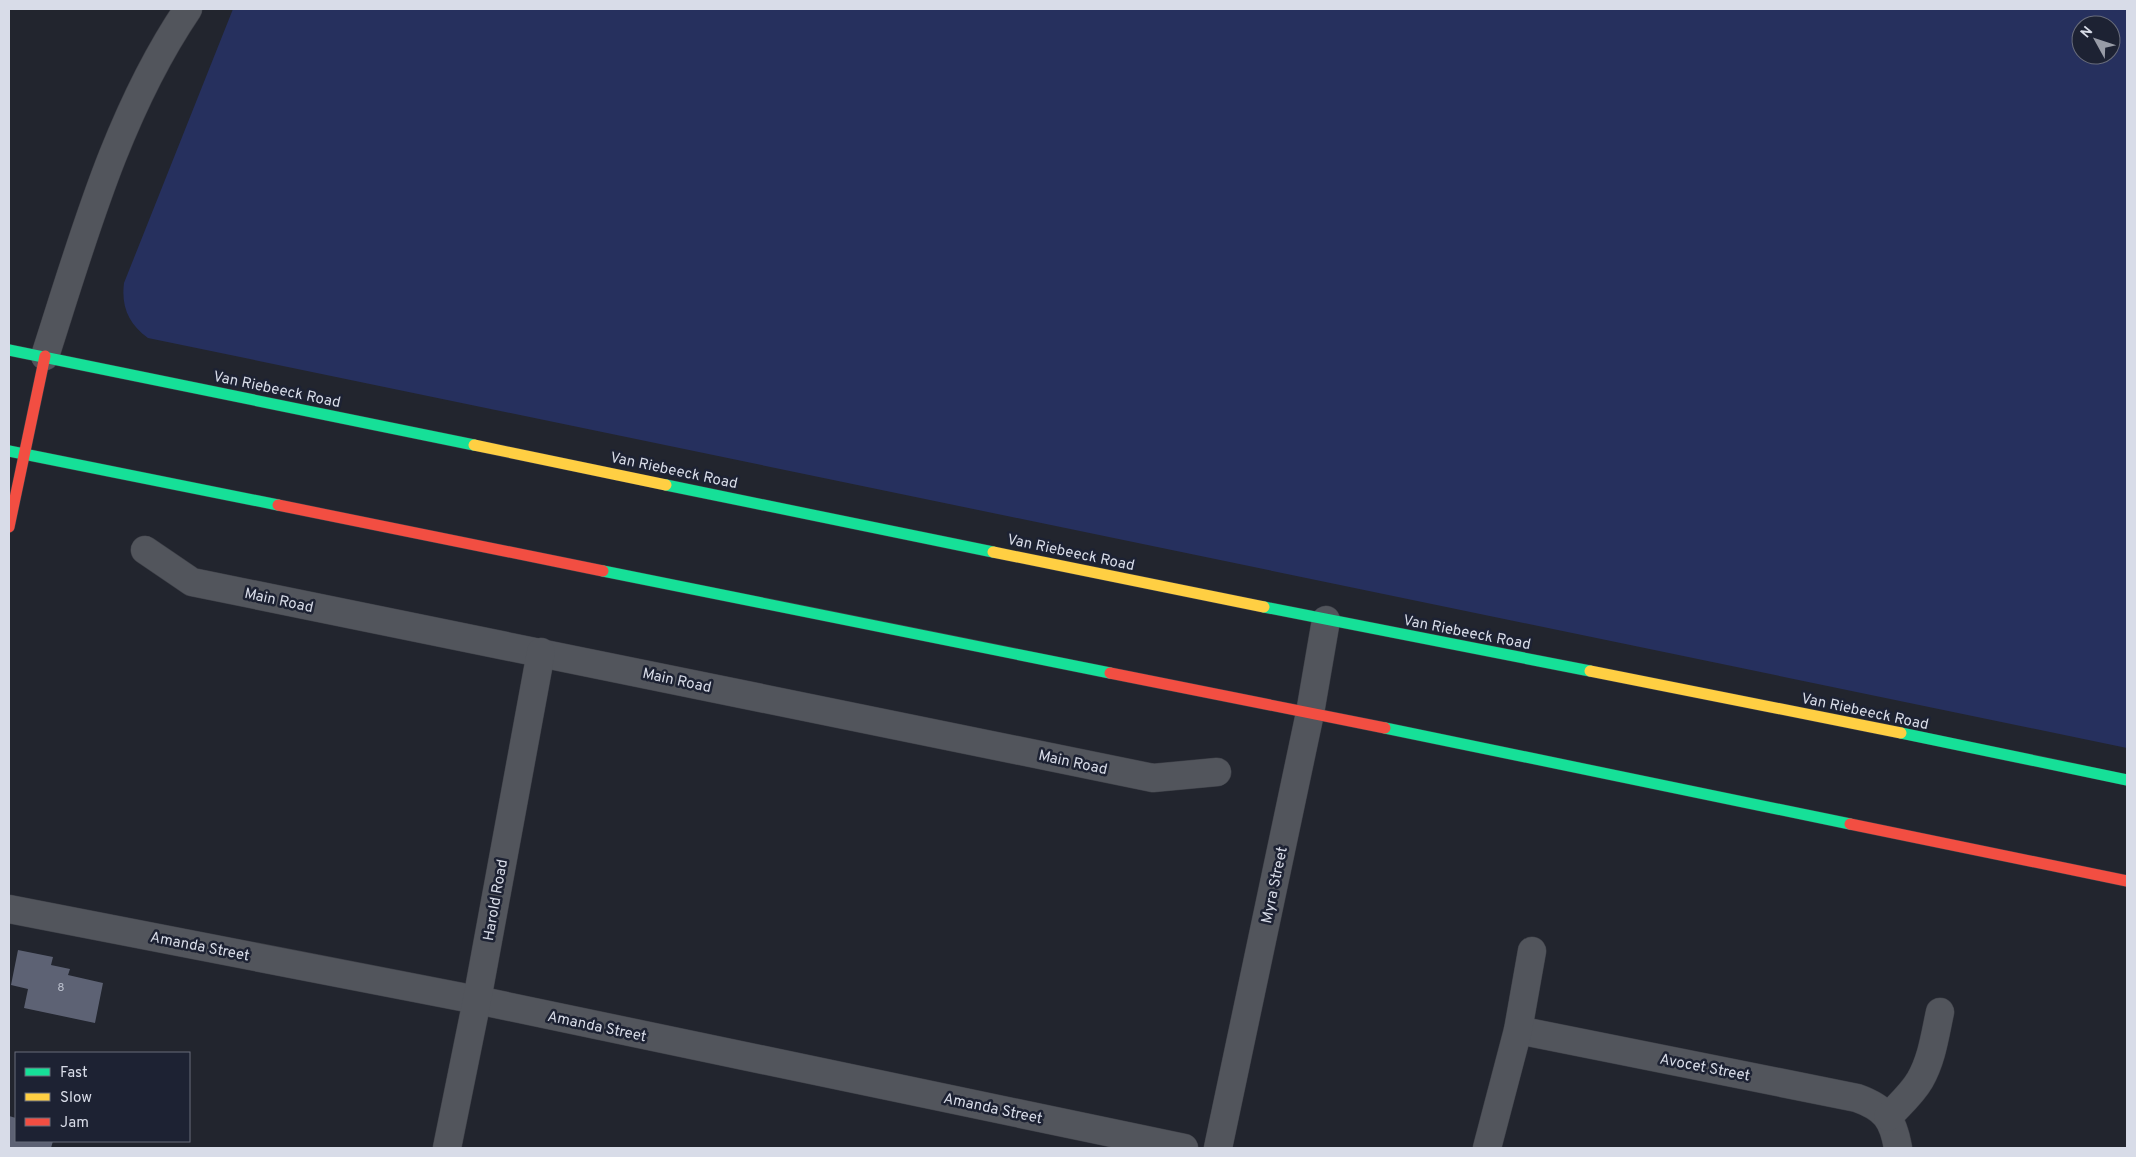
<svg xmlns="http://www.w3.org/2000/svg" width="2136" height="1157" font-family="Overpass,sans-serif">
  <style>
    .green { fill: #26305e; fill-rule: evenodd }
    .building { fill: #5d6274 }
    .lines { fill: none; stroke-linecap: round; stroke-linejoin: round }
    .street-casing { stroke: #3e4048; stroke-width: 29 }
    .fast-casing { stroke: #3e4048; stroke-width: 12 }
    .slow-casing { stroke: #3e4048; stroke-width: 12 }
    .jam-casing { stroke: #3e4048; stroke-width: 12 }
    .street { stroke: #52555c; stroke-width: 28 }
    .fast { stroke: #16e098; stroke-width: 11 }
    .slow { stroke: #ffcf43; stroke-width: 11 }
    .jam { stroke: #f24e42; stroke-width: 11 }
    .labels { text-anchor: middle; stroke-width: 5; stroke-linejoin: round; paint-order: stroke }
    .number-label { font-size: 12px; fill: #b9becb }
    .street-label { font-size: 15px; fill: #d8dce8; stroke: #1d2233 }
  </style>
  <rect width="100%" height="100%" fill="#22252e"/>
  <path class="green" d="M 233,9 L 2127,9 L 2127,748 L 148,338 C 129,324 121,307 124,283 ZM 2081,25 L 2111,25 L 2111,55 L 2081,55 Z"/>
  <g class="building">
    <path d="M 18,950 L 53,957 L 51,965 L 70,969 L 68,975 L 103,983 L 95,1023 L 24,1008 L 28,989 L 11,985 Z"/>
    <path d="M 9,1116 L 16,1118 L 16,1141 L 53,1141 L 51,1148 L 9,1148 Z"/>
  </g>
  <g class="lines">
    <defs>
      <g id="street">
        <path d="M 45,356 C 83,238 118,112 188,9"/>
        <path d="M 145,550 L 192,582 L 1153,778 L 1217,772"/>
        <path d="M 9,909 L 477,1000 L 1184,1148"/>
        <path d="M 1518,1030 L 1857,1098 C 1885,1108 1893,1119 1898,1148"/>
        <path d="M 1888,1117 C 1899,1105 1912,1094 1920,1080 C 1932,1059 1935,1035 1940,1012"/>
        <path d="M 447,1148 L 477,1000 L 541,652"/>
        <path d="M 1218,1148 L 1310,713 L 1326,620"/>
        <path d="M 1487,1148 L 1518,1030 L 1532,951"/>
      </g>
      <g id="fast">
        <path d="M 9,350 L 474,445"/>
        <path d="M 9,451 L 278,505"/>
        <path d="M 666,485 L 993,552"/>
        <path d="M 603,571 L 1110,673"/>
        <path d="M 1264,607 L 1590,671"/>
        <path d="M 1385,728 L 1850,824"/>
        <path d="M 1901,733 L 2127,780"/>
      </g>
      <g id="slow">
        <path d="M 474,445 L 666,485"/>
        <path d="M 993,552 L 1264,607"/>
        <path d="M 1590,671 L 1901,733"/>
      </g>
      <g id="jam">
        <path d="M 278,505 L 603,571"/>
        <path d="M 9,527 L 45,356"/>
        <path d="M 1110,673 L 1385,728"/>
        <path d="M 1850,824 L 2127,881"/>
      </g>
    </defs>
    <use href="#street" class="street-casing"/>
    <use href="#fast" class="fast-casing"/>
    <use href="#slow" class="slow-casing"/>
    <use href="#jam" class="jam-casing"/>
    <use href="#street" class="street"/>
    <use href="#fast" class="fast"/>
    <use href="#slow" class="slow"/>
    <use href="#jam" class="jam"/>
  </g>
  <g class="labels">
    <g class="number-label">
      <text x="61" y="991">8</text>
    </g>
    <g class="street-label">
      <text transform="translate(277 389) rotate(12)" y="5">Van Riebeeck Road</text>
      <text transform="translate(674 470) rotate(12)" y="5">Van Riebeeck Road</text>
      <text transform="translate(1071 552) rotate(12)" y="5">Van Riebeeck Road</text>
      <text transform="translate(279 600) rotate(12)" y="5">Main Road</text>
      <text transform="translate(1467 632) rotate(11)" y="5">Van Riebeeck Road</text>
      <text transform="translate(677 680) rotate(12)" y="5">Main Road</text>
      <text transform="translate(1865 711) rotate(12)" y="5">Van Riebeeck Road</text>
      <text transform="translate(1073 762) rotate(12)" y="5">Main Road</text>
      <text transform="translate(1274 885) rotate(-78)" y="5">Myra Street</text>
      <text transform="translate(495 900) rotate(-80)" y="5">Harold Road</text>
      <text transform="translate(200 946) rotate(11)" y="5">Amanda Street</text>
      <text transform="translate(597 1026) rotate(12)" y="5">Amanda Street</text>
      <text transform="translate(1705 1067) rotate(11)" y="5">Avocet Street</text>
      <text transform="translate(993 1108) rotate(12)" y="5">Amanda Street</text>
    </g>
  </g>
  <rect width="2136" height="1157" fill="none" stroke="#d8dce8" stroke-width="20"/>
  <rect x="15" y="1052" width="175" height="90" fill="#1d2233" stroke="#686c7b"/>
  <rect x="25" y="1068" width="25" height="8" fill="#16e098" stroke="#686c7b"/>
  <text x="60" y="1077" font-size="15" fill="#d8dce8">Fast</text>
  <rect x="25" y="1093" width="25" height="8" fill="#ffcf43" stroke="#686c7b"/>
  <text x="60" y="1102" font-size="15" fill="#d8dce8">Slow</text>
  <rect x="25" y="1118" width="25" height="8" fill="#f24e42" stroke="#686c7b"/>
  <text x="60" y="1127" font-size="15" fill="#d8dce8">Jam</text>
  <g transform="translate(2096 40) rotate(310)"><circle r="24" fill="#1d2233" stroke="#686c7b"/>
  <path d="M0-4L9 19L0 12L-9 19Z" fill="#989ca7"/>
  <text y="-8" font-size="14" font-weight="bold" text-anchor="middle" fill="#d8dce8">N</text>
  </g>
</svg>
